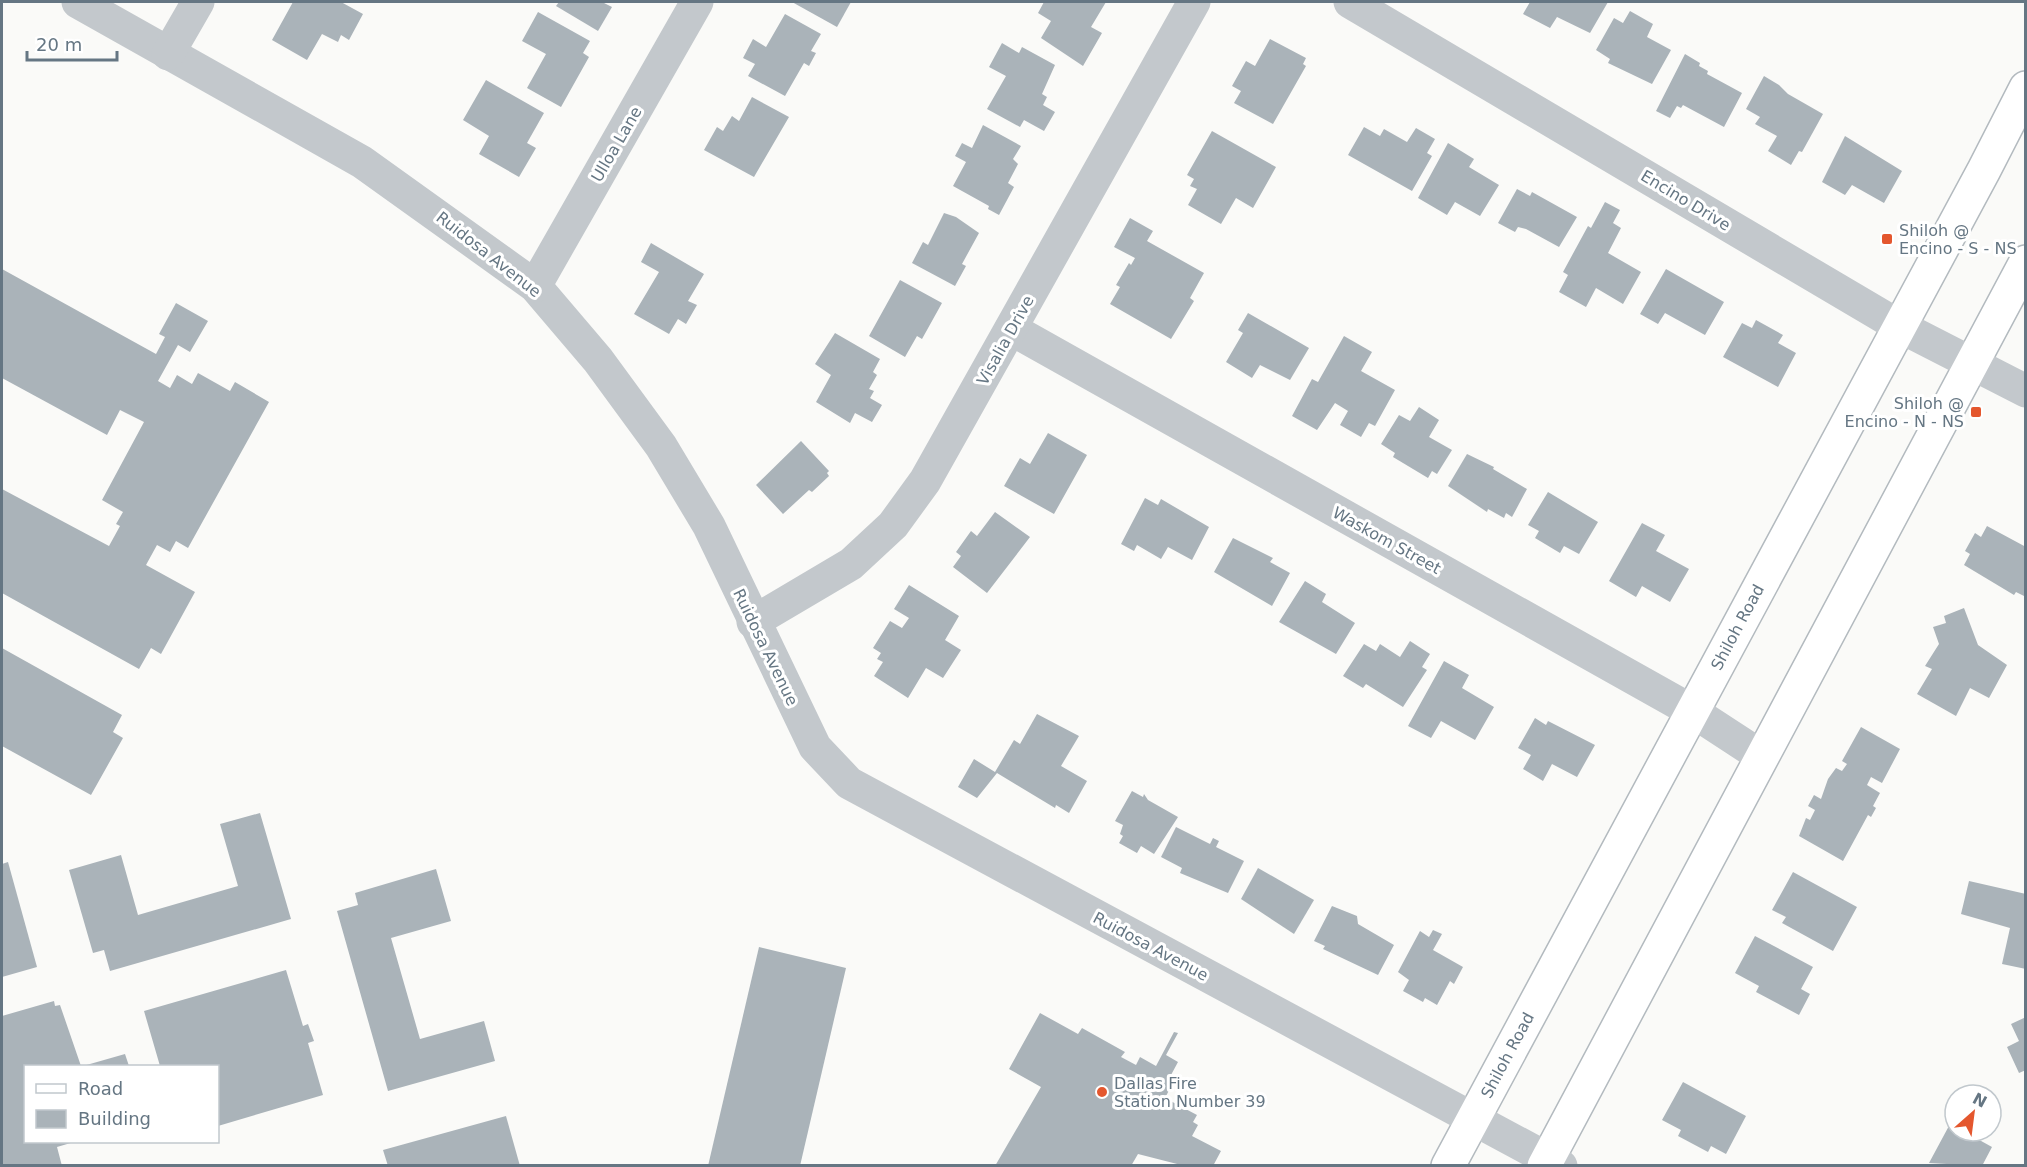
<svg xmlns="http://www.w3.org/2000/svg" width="2027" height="1167" font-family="'DejaVu Sans',sans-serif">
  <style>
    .building { fill: #aab3b9 }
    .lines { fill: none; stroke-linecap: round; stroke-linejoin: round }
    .secondary-casing { stroke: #b3babf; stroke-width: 36 }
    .minor { stroke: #c3c8cc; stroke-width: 33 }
    .secondary { stroke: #fff; stroke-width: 33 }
    .poi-dot { fill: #e4572e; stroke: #fff; stroke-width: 2 }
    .labels { text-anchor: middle; stroke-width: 6; stroke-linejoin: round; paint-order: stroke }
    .street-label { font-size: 16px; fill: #657683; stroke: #fff }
    .poi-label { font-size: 16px; fill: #657683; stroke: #fff; text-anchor: start }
  </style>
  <rect width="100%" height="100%" fill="#fafaf8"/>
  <g class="building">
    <path d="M 293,2 L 341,2 L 363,14 L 349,40 L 341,35 L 338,42 L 322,34 L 307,60 L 272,40 Z"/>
    <path d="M 559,2 L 602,2 L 612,7 L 598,31 L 556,6 Z"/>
    <path d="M 792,2 L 851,2 L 837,27 Z"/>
    <path d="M 1044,2 L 1106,2 L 1091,27 L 1102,33 L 1083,66 L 1041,38 L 1051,21 L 1038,13 Z"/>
    <path d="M 1530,2 L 1608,2 L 1590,33 L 1557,17 L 1550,28 L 1523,14 Z"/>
    <path d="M 1630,11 L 1653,24 L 1647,37 L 1671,50 L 1652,84 L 1608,63 L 1610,59 L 1596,50 L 1614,18 L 1623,23 Z"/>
    <path d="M 538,12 L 590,41 L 583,53 L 589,57 L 561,107 L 527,88 L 546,54 L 522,41 Z"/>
    <path d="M 785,14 L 821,34 L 811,51 L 816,53 L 809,66 L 804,63 L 785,96 L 748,76 L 755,64 L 743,58 L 753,39 L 766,47 Z"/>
    <path d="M 1270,39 L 1306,58 L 1303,64 L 1306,66 L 1273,124 L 1234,103 L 1241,91 L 1232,86 L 1246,61 L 1255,66 Z"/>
    <path d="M 1002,43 L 1019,53 L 1022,47 L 1055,65 L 1042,94 L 1047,97 L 1043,105 L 1055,112 L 1044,131 L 1024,120 L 1020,127 L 987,109 L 1006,76 L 989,67 Z"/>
    <path d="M 1685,54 L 1700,63 L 1699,66 L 1708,71 L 1707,74 L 1742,93 L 1724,127 L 1683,105 L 1681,108 L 1677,106 L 1670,118 L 1656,111 Z"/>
    <path d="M 1764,76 L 1779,85 L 1788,94 L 1823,114 L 1802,152 L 1799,151 L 1791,165 L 1768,151 L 1777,136 L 1755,124 L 1760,117 L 1746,109 Z"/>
    <path d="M 486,80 L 544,113 L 527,143 L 536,148 L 519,177 L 479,154 L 489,136 L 463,120 Z"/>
    <path d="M 752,97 L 789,117 L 754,177 L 704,150 L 717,127 L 723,131 L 732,116 L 739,121 Z"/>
    <path d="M 983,125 L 1021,146 L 1013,159 L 1018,164 L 1008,183 L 1014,187 L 999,215 L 988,209 L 989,206 L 953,186 L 966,162 L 955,156 L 962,143 L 972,148 Z"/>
    <path d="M 1364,127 L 1380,136 L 1384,129 L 1407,142 L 1416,128 L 1435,139 L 1427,153 L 1432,156 L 1412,191 L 1348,155 Z"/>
    <path d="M 1212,131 L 1276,167 L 1253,208 L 1236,198 L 1221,224 L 1188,205 L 1197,189 L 1190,186 L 1194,179 L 1187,175 Z"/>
    <path d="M 1845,136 L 1902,171 L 1884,203 L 1852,185 L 1845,195 L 1822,182 Z"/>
    <path d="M 1448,143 L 1474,159 L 1469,167 L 1499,185 L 1480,216 L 1455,202 L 1447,215 L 1418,198 Z"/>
    <path d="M 1517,189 L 1530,196 L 1532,192 L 1577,217 L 1559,247 L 1526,229 L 1518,227 L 1515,232 L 1498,223 Z"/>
    <path d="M 1605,202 L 1620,210 L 1613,223 L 1621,228 L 1608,253 L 1641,272 L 1623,304 L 1596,288 L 1586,307 L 1559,292 L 1568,275 L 1563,272 L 1588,226 L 1591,228 Z"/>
    <path d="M 944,213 L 956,217 L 979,233 L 962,264 L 966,266 L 955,286 L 912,263 L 923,242 L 928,245 Z"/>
    <path d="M 1130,218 L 1153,231 L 1147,241 L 1204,273 L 1190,298 L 1194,301 L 1171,339 L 1110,304 L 1120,287 L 1116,285 L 1129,263 L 1131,265 L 1135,258 L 1114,247 Z"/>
    <path d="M 651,243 L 704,274 L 688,301 L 697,305 L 686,324 L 678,319 L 669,334 L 634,314 L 659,272 L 641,262 Z"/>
    <path d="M 2,269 L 156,354 L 165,337 L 159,334 L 176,303 L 208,321 L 190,352 L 178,345 L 158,381 L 170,388 L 177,375 L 192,384 L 198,373 L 230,391 L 235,382 L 269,402 L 188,548 L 176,541 L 170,552 L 157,545 L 146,565 L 195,592 L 161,654 L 151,648 L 139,669 L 2,593 L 2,489 L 109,546 L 120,526 L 116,524 L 123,512 L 102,500 L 144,422 L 120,410 L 107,435 L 2,378 Z"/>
    <path d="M 1666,269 L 1724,302 L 1705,335 L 1665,313 L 1658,324 L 1640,314 Z"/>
    <path d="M 900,280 L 942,303 L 922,339 L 917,336 L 905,357 L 869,336 Z"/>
    <path d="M 1248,313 L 1309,348 L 1290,380 L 1260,365 L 1252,378 L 1226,362 L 1243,333 L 1238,330 Z"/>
    <path d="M 1756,320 L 1783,335 L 1778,343 L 1796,353 L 1778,387 L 1723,357 L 1742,323 L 1752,328 Z"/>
    <path d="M 835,333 L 880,359 L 873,372 L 877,375 L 869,389 L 874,391 L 870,398 L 882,405 L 872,422 L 855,413 L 850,423 L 816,402 L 831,375 L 815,364 Z"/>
    <path d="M 1344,336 L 1372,352 L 1361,371 L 1395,390 L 1375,426 L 1369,423 L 1361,437 L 1340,425 L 1348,411 L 1335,403 L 1317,430 L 1292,416 L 1312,379 L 1318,382 Z"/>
    <path d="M 1419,407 L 1439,420 L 1429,437 L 1452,450 L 1437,474 L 1432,471 L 1428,478 L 1393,457 L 1395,453 L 1381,444 L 1399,415 L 1410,421 Z"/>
    <path d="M 1048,433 L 1087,455 L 1054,514 L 1004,486 L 1020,458 L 1030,464 Z"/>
    <path d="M 801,441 L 829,471 L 827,473 L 829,476 L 812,492 L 809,490 L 783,514 L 756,485 Z"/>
    <path d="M 1467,454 L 1494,467 L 1493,469 L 1527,489 L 1512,517 L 1506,513 L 1504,518 L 1488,509 L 1487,512 L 1448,486 Z"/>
    <path d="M 1548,492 L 1598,522 L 1579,554 L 1564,546 L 1560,553 L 1535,538 L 1539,531 L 1528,525 Z"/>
    <path d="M 1145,498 L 1158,505 L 1161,499 L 1209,527 L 1192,560 L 1168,547 L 1161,559 L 1137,545 L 1134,551 L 1121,544 Z"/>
    <path d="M 995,512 L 1030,537 L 987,593 L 953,567 L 961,556 L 956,552 L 971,531 L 977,536 Z"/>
    <path d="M 1642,523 L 1665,535 L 1656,551 L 1689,569 L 1670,602 L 1642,586 L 1636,597 L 1609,581 Z"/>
    <path d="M 1987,526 L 2026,547 L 2026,597 L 2016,592 L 2014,595 L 1964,565 L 1970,554 L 1965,551 L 1975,533 L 1981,537 Z"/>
    <path d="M 1233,538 L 1273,558 L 1270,562 L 1290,573 L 1272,606 L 1214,572 Z"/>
    <path d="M 1305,581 L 1326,594 L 1322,602 L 1355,623 L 1336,654 L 1279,622 Z"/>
    <path d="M 909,585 L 959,616 L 945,640 L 961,650 L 943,678 L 926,668 L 908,698 L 874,676 L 883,662 L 877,659 L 881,653 L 873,648 L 890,621 L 902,628 L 909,618 L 894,609 Z"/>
    <path d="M 1964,608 L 1978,645 L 2007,665 L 1989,698 L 1970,688 L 1956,716 L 1917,694 L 1932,669 L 1925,666 L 1939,644 L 1933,627 L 1946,623 L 1944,616 Z"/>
    <path d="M 1410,641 L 1430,654 L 1422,667 L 1427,670 L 1403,707 L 1366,684 L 1363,688 L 1343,676 L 1364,644 L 1376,651 L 1380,644 L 1400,657 Z"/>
    <path d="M 2,648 L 122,715 L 113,732 L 123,738 L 91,795 L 2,746 Z"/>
    <path d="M 1444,661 L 1469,675 L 1462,688 L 1494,707 L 1475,740 L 1441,721 L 1431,738 L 1408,726 Z"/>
    <path d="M 1037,714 L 1079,736 L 1061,766 L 1087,781 L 1069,813 L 1056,805 L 1055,808 L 997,773 L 977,798 L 958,787 L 974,759 L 995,772 L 1014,740 L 1020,744 Z"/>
    <path d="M 1535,718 L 1546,725 L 1548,721 L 1595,745 L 1577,777 L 1552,764 L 1543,781 L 1523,769 L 1531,755 L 1518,748 Z"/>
    <path d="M 1861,727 L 1900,749 L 1882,783 L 1871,777 L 1867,785 L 1880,793 L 1873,806 L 1876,808 L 1871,817 L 1868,815 L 1843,861 L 1799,836 L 1806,818 L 1810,820 L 1815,810 L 1808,806 L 1814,795 L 1821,799 L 1828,779 L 1836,768 L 1842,771 L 1847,764 L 1842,761 Z"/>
    <path d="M 1132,791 L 1143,797 L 1144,794 L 1148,800 L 1178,817 L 1154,854 L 1141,846 L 1137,853 L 1119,843 L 1123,836 L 1120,834 L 1123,825 L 1115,821 Z"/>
    <path d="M 260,813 L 291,919 L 110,971 L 104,950 L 93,953 L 69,870 L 121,855 L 138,915 L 238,886 L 220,824 Z"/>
    <path d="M 1176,827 L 1210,844 L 1213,838 L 1219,841 L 1216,847 L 1244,861 L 1228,893 L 1180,873 L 1182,868 L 1161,857 Z"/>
    <path d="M 8,862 L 37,967 L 2,977 L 2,864 Z"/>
    <path d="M 1258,868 L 1314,900 L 1294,934 L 1241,899 Z"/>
    <path d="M 436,869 L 451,921 L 391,938 L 420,1039 L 484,1021 L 495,1061 L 388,1091 L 337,911 L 358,905 L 355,893 Z"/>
    <path d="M 1793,872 L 1857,907 L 1833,951 L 1782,923 L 1786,917 L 1772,910 Z"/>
    <path d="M 1969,881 L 2026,894 L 2026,969 L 2002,964 L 2010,928 L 1961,914 Z"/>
    <path d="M 1332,906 L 1357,916 L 1358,924 L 1394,945 L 1378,975 L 1323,949 L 1325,946 L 1314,941 Z"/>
    <path d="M 1433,930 L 1442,934 L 1433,950 L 1463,967 L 1454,984 L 1450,981 L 1437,1005 L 1425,998 L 1423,1002 L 1403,991 L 1409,980 L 1398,972 L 1420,931 L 1429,937 Z"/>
    <path d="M 1755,936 L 1813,967 L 1801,989 L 1810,994 L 1799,1015 L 1756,992 L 1759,986 L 1735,973 Z"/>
    <path d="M 759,947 L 846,968 L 800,1166 L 708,1166 Z"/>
    <path d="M 286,970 L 303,1026 L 308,1024 L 314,1041 L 308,1043 L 323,1095 L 218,1126 L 218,1066 L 160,1066 L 144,1011 Z"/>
    <path d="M 54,1001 L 55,1006 L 60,1005 L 81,1066 L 26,1066 L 26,1142 L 74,1142 L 57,1147 L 62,1166 L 2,1166 L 2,1016 Z"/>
    <path d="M 1040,1013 L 1078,1034 L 1082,1028 L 1125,1052 L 1121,1057 L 1136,1065 L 1140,1057 L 1156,1066 L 1174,1032 L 1178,1033 L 1166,1055 L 1178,1062 L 1171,1075 L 1176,1077 L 1165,1098 L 1197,1115 L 1193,1122 L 1198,1125 L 1192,1136 L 1221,1151 L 1213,1166 L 1185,1166 L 1138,1154 L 1131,1166 L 995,1166 L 1041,1087 L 1009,1069 Z"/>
    <path d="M 2026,1017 L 2026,1070 L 2019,1073 L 2007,1047 L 2019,1041 L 2011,1024 Z"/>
    <path d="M 125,1054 L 129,1066 L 83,1066 Z"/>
    <path d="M 1683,1082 L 1746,1116 L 1726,1154 L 1711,1146 L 1708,1152 L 1678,1136 L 1681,1130 L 1662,1120 Z"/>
    <path d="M 506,1116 L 520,1166 L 388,1166 L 383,1150 Z"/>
    <path d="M 1950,1124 L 1955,1126 L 1955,1131 L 1963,1131 L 1992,1147 L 1982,1166 L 1929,1163 Z"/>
  </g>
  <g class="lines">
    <defs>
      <g id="secondary">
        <path d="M 1448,1166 L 1984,170 L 2026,88"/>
        <path d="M 1544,1166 L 2026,262"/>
      </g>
    </defs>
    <use href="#secondary" class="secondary-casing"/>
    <g class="minor">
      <path d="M 78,2 L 362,162 L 535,286 L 598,360 L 661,446 L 709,526 L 815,747 L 849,783 L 1561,1166"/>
      <path d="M 1350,2 L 1899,326 L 2026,391"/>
      <path d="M 168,54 L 198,2"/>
      <path d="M 535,286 L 697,2"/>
      <path d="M 1011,329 L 1692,711 L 1761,756"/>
      <path d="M 753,622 L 851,564 L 893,525 L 925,481 L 1194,2"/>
    </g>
    <use href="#secondary" class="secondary"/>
  </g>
  <g class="poi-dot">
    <rect x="1881" y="233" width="12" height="12" rx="3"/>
    <rect x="1970" y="406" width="12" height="12" rx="3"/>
    <circle cx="1102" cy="1092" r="6"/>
  </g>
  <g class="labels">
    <g class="street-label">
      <text transform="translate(616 144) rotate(-60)" y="6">Ulloa Lane</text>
      <text transform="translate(1686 200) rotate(31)" y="6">Encino Drive</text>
      <text transform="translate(489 254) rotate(38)" y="6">Ruidosa Avenue</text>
      <text transform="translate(1005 340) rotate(-61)" y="6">Visalia Drive</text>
      <text transform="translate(1387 540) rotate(29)" y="6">Waskom Street</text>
      <text transform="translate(1737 627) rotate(-62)" y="6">Shiloh Road</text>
      <text transform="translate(766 647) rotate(64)" y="6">Ruidosa Avenue</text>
      <text transform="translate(1151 946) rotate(28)" y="6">Ruidosa Avenue</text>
      <text transform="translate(1507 1055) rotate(-62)" y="6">Shiloh Road</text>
    </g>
    <g class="poi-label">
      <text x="1899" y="236">Shiloh @<tspan x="1899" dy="18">Encino - S - NS</tspan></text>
      <text x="1964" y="409" text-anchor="end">Shiloh @<tspan x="1964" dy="18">Encino - N - NS</tspan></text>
      <text x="1114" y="1089">Dallas Fire<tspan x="1114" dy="18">Station Number 39</tspan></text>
    </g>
  </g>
  <rect width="2027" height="1167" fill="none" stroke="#657683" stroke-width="6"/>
  <rect x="24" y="1065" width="195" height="78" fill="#ffffff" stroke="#c1c8cd" stroke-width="1.5"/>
  <rect x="36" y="1084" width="30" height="9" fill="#ffffff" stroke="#c1c8cd" stroke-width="1.5"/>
  <text x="78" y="1095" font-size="18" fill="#657683">Road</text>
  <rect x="36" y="1110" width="30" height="18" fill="#aab3b9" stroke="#c1c8cd" stroke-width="1.5"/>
  <text x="78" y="1125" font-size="18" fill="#657683">Building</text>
  <g transform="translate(1973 1113) rotate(28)"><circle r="28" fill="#ffffff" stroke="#c1c8cd" stroke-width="1.5"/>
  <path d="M0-4.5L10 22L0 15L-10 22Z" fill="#e4572e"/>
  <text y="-9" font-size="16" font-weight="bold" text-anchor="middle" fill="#657683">N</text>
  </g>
  <path d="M27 51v9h90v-9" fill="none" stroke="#657683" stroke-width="3"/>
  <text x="36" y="51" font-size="18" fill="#657683" stroke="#ffffff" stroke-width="4.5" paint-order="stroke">20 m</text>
</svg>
